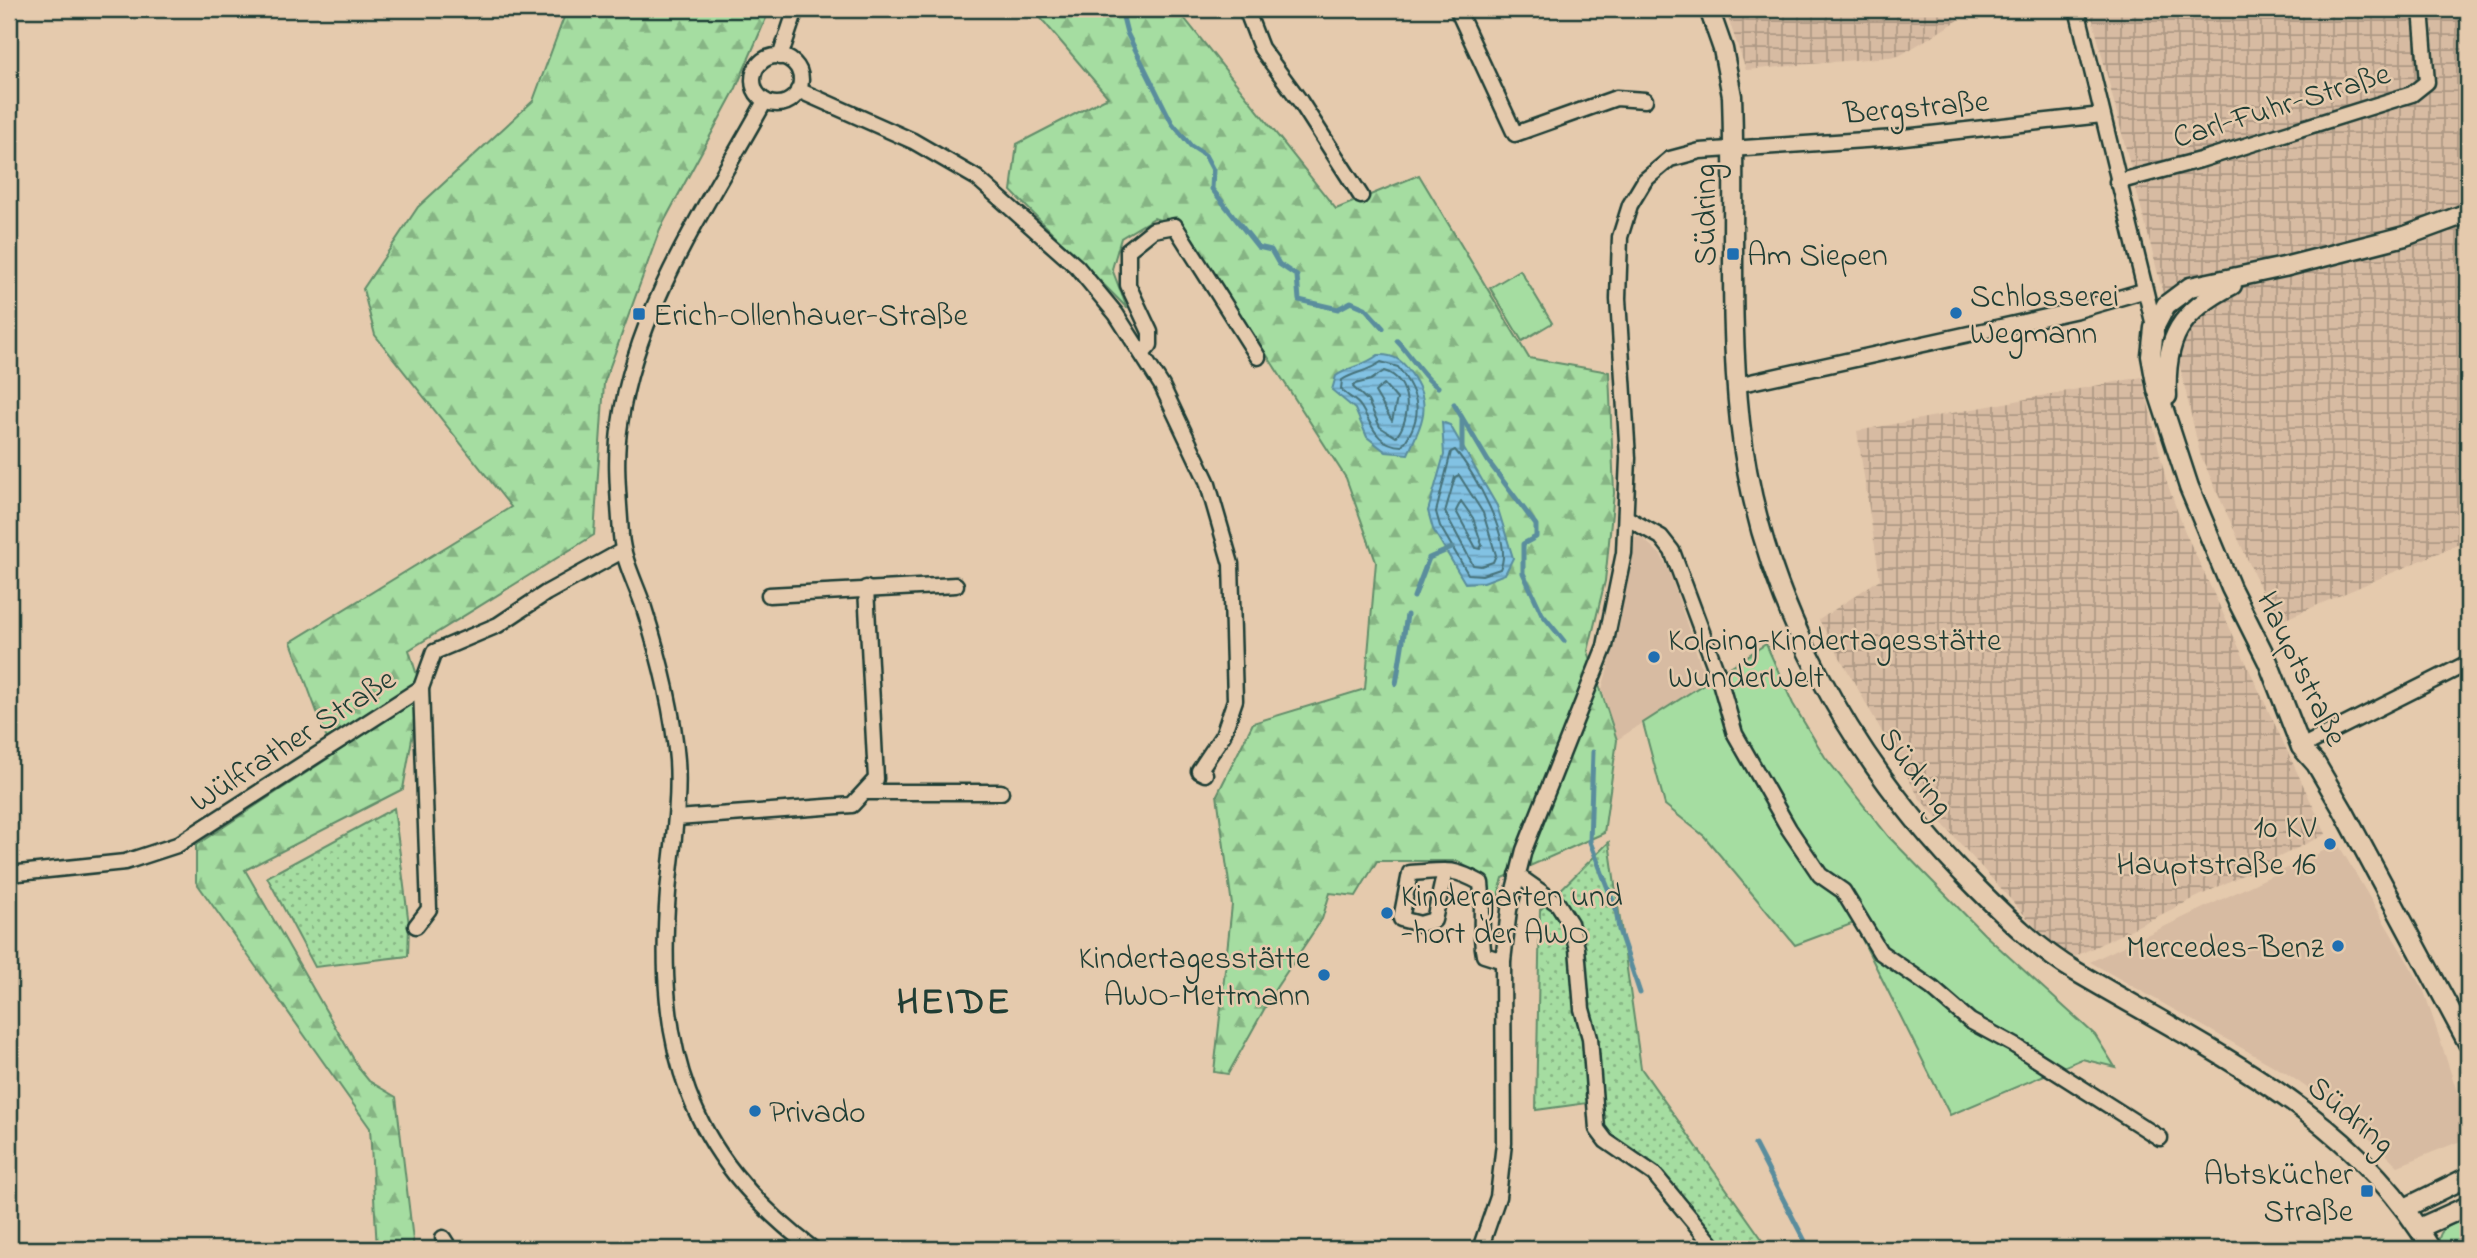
<svg xmlns="http://www.w3.org/2000/svg" width="2477" height="1258" font-family="'Indie Flower',sans-serif">
  <style>
    .built { fill: #d7bba2 }
    .industrial { fill: url(#industrial-grid) }
    .green { fill: #a5dda1; stroke: #628d6a; stroke-width: 2 }
    .forest { fill: url(#forest-firs); stroke: #628d6a; stroke-width: 2 }
    .park { fill: url(#park-dots); stroke: #628d6a; stroke-width: 2 }
    .water { fill: url(#water-rules); stroke: #5a8d9d; stroke-width: 2 }
    .lines { fill: none; stroke-linecap: round; stroke-linejoin: round }
    .shore { stroke: #47727a; stroke-width: 2 }
    .stream { stroke: #5a8d9d; stroke-width: 5 }
    .minor-casing { stroke: #1f3d34; stroke-width: 19 }
    .tertiary-casing { stroke: #1f3d34; stroke-width: 23 }
    .minor { stroke: #e5caad; stroke-width: 14 }
    .tertiary { stroke: #e5caad; stroke-width: 18 }
    .poi-dot { fill: #1f6fb2; stroke: #e5caad; stroke-width: 2.5 }
    .labels { text-anchor: middle; stroke-width: 5; stroke-linejoin: round; paint-order: stroke }
    .street-label { font-size: 32px; fill: #1f3d34; stroke: #e5caad }
    .poi-label { font-size: 32px; fill: #1f3d34; stroke: #e5caad; text-anchor: start }
    .district-label { font-size: 38px; font-weight: bold; letter-spacing: 2px; fill: #1f3d34; stroke: #e5caad }
  </style>
  <defs>
    <pattern id="industrial-grid" width="8" height="8" patternUnits="userSpaceOnUse" patternTransform="scale(1.75)"><rect width="8" height="8" fill="#d7bba2"/><path d="M0 4h8M4 0v8" fill="none" stroke="#ae9985"/></pattern>
    <pattern id="forest-firs" width="22" height="20" patternUnits="userSpaceOnUse" patternTransform="scale(1.75)"><rect width="22" height="20" fill="#a5dda1"/><path d="M5 1l3.5 6h-7zM16 11l3.5 6h-7z" fill="#86b484"/></pattern>
    <pattern id="park-dots" width="8" height="8" patternUnits="userSpaceOnUse" patternTransform="scale(1.75)"><rect width="8" height="8" fill="#a5dda1"/><path d="M2 2h.1M6 6h.1" fill="none" stroke="#86b484" stroke-width="1.8" stroke-linecap="round"/></pattern>
    <pattern id="water-rules" width="6" height="5" patternUnits="userSpaceOnUse" patternTransform="scale(1.75)"><rect width="6" height="5" fill="#82c2e3"/><path d="M0 2.5h6" fill="none" stroke="#6a9fb9"/></pattern>
  </defs>
  <rect width="100%" height="100%" fill="#e5caad"/>
  <filter id="ink" filterUnits="userSpaceOnUse"><feTurbulence type="fractalNoise" baseFrequency=".0143" numOctaves="2"/><feDisplacementMap in="SourceGraphic" scale="14" xChannelSelector="R" yChannelSelector="G"/><feConvolveMatrix kernelMatrix="1 2 1 2 8 2 1 2 1" color-interpolation-filters="sRGB"/></filter>
  <g filter="url(#ink)">
    <g class="built">
      <path d="M 1640,536 L 1661,555 L 1669,571 L 1706,681 L 1617,740 L 1602,689 L 1618,632 L 1635,537 Z"/>
      <path d="M 2338,844 L 2423,988 L 2468,1125 L 2468,1138 L 2398,1166 L 2343,1113 L 2286,1073 L 2090,962 Z"/>
    </g>
    <g class="industrial">
      <path d="M 1725,9 L 1977,9 L 1899,56 L 1746,70 Z"/>
      <path d="M 2090,9 L 2468,9 L 2468,540 L 2276,623 L 2200,454 L 2166,305 Z"/>
      <path d="M 2142,377 L 2166,480 L 2185,532 L 2326,834 L 2066,961 L 1920,799 L 1819,620 L 1880,579 L 1857,431 Z"/>
    </g>
    <g class="green">
      <path d="M 1520,270 L 1552,323 L 1522,341 L 1490,288 Z"/>
      <path d="M 1766,644 L 1793,704 L 1825,757 L 1889,837 L 1984,934 L 2095,1035 L 2115,1067 L 2082,1059 L 1950,1115 L 1854,923 L 1795,945 L 1704,836 L 1665,805 L 1643,723 Z"/>
    </g>
    <g class="forest">
      <path d="M 567,9 L 770,9 L 736,88 L 660,229 L 604,383 L 594,535 L 409,650 L 421,688 L 403,789 L 245,870 L 360,1070 L 369,1081 L 396,1097 L 414,1249 L 377,1249 L 370,1128 L 196,882 L 196,845 L 333,755 L 291,642 L 511,507 L 375,335 L 363,289 L 418,207 L 533,101 Z"/>
      <path d="M 1033,9 L 1177,9 L 1336,209 L 1419,175 L 1529,358 L 1609,372 L 1614,493 L 1605,581 L 1588,651 L 1617,740 L 1604,833 L 1503,878 L 1485,943 L 1486,881 L 1458,861 L 1377,861 L 1356,896 L 1330,893 L 1322,919 L 1276,988 L 1228,1074 L 1214,1072 L 1232,905 L 1217,795 L 1253,723 L 1365,689 L 1376,562 L 1346,478 L 1185,228 L 1154,218 L 1121,238 L 1112,269 L 1127,308 L 1011,191 L 1017,144 L 1108,97 Z"/>
      <path d="M 2468,1217 L 2468,1249 L 2439,1249 C 2435,1228 2451,1225 2468,1217 Z"/>
    </g>
    <g class="park">
      <path d="M 394,808 L 409,925 L 408,956 L 315,967 L 267,877 Z"/>
      <path d="M 1609,842 L 1641,1068 L 1769,1249 L 1710,1249 L 1652,1168 L 1604,1134 L 1587,1103 L 1536,1110 L 1540,910 Z"/>
    </g>
    <g class="water">
      <path d="M 1378,355 C 1393,354 1402,360 1410,372 C 1433,404 1423,420 1408,454 L 1386,452 L 1367,437 L 1355,409 L 1332,390 L 1336,376 C 1350,366 1364,366 1378,355 Z"/>
      <path d="M 1442,422 L 1450,425 L 1497,506 L 1513,558 L 1505,574 L 1484,582 L 1465,583 L 1433,529 L 1428,511 L 1444,455 Z"/>
    </g>
    <g class="lines">
      <g class="shore">
        <path d="M 1381,362 L 1398,367 C 1419,395 1425,415 1402,446 C 1376,445 1373,426 1361,407 C 1356,399 1346,396 1341,389 L 1342,380 C 1354,372 1367,372 1381,362 Z"/>
        <path d="M 1384,371 C 1412,379 1412,418 1396,437 L 1380,427 L 1368,401 L 1353,387 L 1355,384 L 1371,380 Z"/>
        <path d="M 1384,384 L 1397,399 L 1392,421 L 1375,392 Z"/>
        <path d="M 1455,450 C 1474,472 1514,542 1500,569 L 1482,575 L 1468,574 L 1440,526 L 1436,512 L 1451,452 Z"/>
        <path d="M 1459,475 L 1483,513 L 1496,555 L 1493,562 L 1481,566 L 1473,565 L 1445,512 L 1455,477 Z"/>
        <path d="M 1461,501 L 1473,518 L 1482,545 L 1480,549 L 1476,548 L 1456,511 Z"/>
      </g>
      <g class="stream">
        <path d="M 1079,9 L 1086,17 L 1096,14"/>
        <path d="M 1114,10 L 1123,17 L 1127,33 L 1172,123 L 1191,146 L 1205,155 L 1213,170 L 1212,189 L 1258,247 L 1271,250 L 1279,264 L 1297,276 L 1299,300 L 1338,309 L 1351,302 L 1365,308 L 1383,328"/>
        <path d="M 1397,341 C 1411,355 1423,378 1438,387"/>
        <path d="M 1454,404 L 1488,461 L 1536,525 L 1536,537 L 1523,544 L 1523,573 L 1542,614 L 1564,641"/>
        <path d="M 1462,419 L 1462,451"/>
        <path d="M 1414,597 L 1429,558 L 1452,548"/>
        <path d="M 1396,684 L 1407,615"/>
        <path d="M 1593,752 L 1590,842 L 1616,909 L 1619,930 L 1640,993"/>
        <path d="M 1755,1145 L 1809,1249"/>
      </g>
      <defs>
        <g id="minor">
          <path d="M 1246,9 L 1261,48 L 1300,101 L 1361,196"/>
          <path d="M 1457,9 L 1515,134 L 1616,98 L 1645,100"/>
          <path d="M 2077,9 L 2156,334"/>
          <circle cx="777" cy="80" r="24"/>
          <path d="M 780,57 L 796,9"/>
          <path d="M 798,90 L 913,141 L 977,178 L 1077,267 L 1116,314 L 1162,386 L 1207,481 L 1231,564 L 1235,700 L 1223,735 L 1199,771 L 1205,774"/>
          <path d="M 765,101 C 709,203 636,307 620,424 C 614,460 619,499 621,535 C 623,560 635,582 643,605 C 659,655 673,708 677,760 C 680,804 672,848 668,892 C 656,1047 686,1153 813,1249"/>
          <path d="M 2117,182 L 2200,160 L 2412,94 L 2427,82 L 2421,9"/>
          <path d="M 1142,354 L 1150,345 L 1150,332 L 1128,285 L 1128,250 L 1153,230 L 1175,226 L 1258,357"/>
          <path d="M 1737,385 L 2078,310 L 2143,291"/>
          <path d="M 1627,518 L 1661,537 L 1672,551 L 1718,675 L 1735,734 L 1789,829 L 1820,875 L 1843,891 L 1880,952 L 1932,988 L 1970,1021 L 2014,1045 L 2160,1138"/>
          <path d="M 769,595 L 956,585"/>
          <path d="M 2301,747 L 2468,663"/>
          <path d="M 867,792 L 1001,792"/>
          <path d="M 677,818 L 852,805 L 876,779 L 866,588"/>
          <path d="M 1445,871 L 1434,920 L 1420,924 L 1401,919 L 1410,873 C 1444,871 1450,866 1481,883 C 1484,908 1479,931 1484,955 L 1503,961"/>
          <path d="M 9,874 L 125,862 L 177,845 L 421,688"/>
          <path d="M 1517,875 L 1558,904 L 1570,923 L 1577,948 L 1582,1009 L 1590,1038 L 1597,1129 L 1606,1141 L 1654,1174 L 1716,1249"/>
          <path d="M 416,926 L 429,909 L 421,688 L 434,652 L 498,625 L 546,593 L 622,551"/>
          <path d="M 443,1238 L 450,1249"/>
          <path d="M 1480,1249 L 1498,1197 L 1504,1143 L 1503,961 L 1509,910 L 1524,850 L 1605,646 L 1624,553 L 1628,458 L 1618,299 L 1620,237 L 1630,205 L 1645,180 L 1670,159 L 1700,151 L 1895,138 L 2102,115"/>
        </g>
        <g id="tertiary">
          <path d="M 1709,9 L 1723,49 L 1732,96 C 1736,204 1728,314 1740,422 C 1759,598 1852,763 1976,887 C 2006,917 2038,949 2075,971 C 2205,1048 2353,1114 2431,1249"/>
          <path d="M 2468,213 L 2405,236 L 2284,267 L 2190,287 L 2166,305 L 2154,328 L 2151,356 L 2157,389 L 2189,487 L 2231,588 L 2268,662 L 2301,747 L 2316,764 L 2343,810 L 2468,1043"/>
          <path d="M 2167,396 C 2164,337 2181,311 2232,285"/>
          <path d="M 2405,1208 L 2468,1177"/>
          <path d="M 2419,1228 L 2468,1206"/>
        </g>
      </defs>
      <use href="#minor" class="minor-casing"/>
      <use href="#tertiary" class="tertiary-casing"/>
      <use href="#minor" class="minor"/>
      <use href="#tertiary" class="tertiary"/>
    </g>
  </g>
  <g class="poi-dot">
    <rect x="1726" y="247" width="14" height="14" rx="3.5"/>
    <circle cx="1956" cy="313" r="7"/>
    <rect x="632" y="307" width="14" height="14" rx="3.5"/>
    <circle cx="1654" cy="657" r="7"/>
    <circle cx="2330" cy="844" r="7"/>
    <circle cx="1387" cy="913" r="7"/>
    <circle cx="2338" cy="946" r="7"/>
    <circle cx="1324" cy="975" r="7"/>
    <circle cx="755" cy="1111" r="7"/>
    <rect x="2360" y="1184" width="14" height="14" rx="3.5"/>
  </g>
  <g class="labels">
    <g class="street-label">
      <text transform="translate(2281 104) rotate(-17)" y="11">Carl-Fuhr-Straße</text>
      <text transform="translate(1916 106) rotate(-5)" y="11">Bergstraße</text>
      <text transform="translate(1704 215) rotate(-90)" y="11">Südring</text>
      <text transform="translate(2303 668) rotate(64)" y="11">Hauptstraße</text>
      <text transform="translate(292 739) rotate(-33)" y="11">Wülfrather Straße</text>
      <text transform="translate(1917 771) rotate(53)" y="11">Südring</text>
      <text transform="translate(2352 1114) rotate(40)" y="11">Südring</text>
    </g>
    <g class="poi-label">
      <text x="1747" y="265">Am Siepen</text>
      <text x="1970" y="306">Schlosserei<tspan x="1970" dy="37">Wegmann</tspan></text>
      <text x="653" y="325">Erich-Ollenhauer-Straße</text>
      <text x="1668" y="650">Kolping-Kindertagesstätte<tspan x="1668" dy="37">WunderWelt</tspan></text>
      <text x="2316" y="837" text-anchor="end">10 KV<tspan x="2316" dy="37">Hauptstraße 16</tspan></text>
      <text x="1401" y="906">Kindergarten und<tspan x="1401" dy="37">-hort der AWO</tspan></text>
      <text x="2324" y="957" text-anchor="end">Mercedes-Benz</text>
      <text x="1310" y="968" text-anchor="end">Kindertagesstätte<tspan x="1310" dy="37">AWO-Mettmann</tspan></text>
      <text x="769" y="1122">Privado</text>
      <text x="2353" y="1184" text-anchor="end">Abtskücher<tspan x="2353" dy="37">Straße</tspan></text>
    </g>
    <g class="district-label">
      <text x="954" y="1013">HEIDE</text>
    </g>
  </g>
  <rect width="2477" height="1258" fill="none" stroke="#e5caad" stroke-width="35"/>
  <rect x="18" y="18" width="2442" height="1223" fill="none" stroke="#1f3d34" stroke-width="2.5" filter="url(#ink)"/>
</svg>
